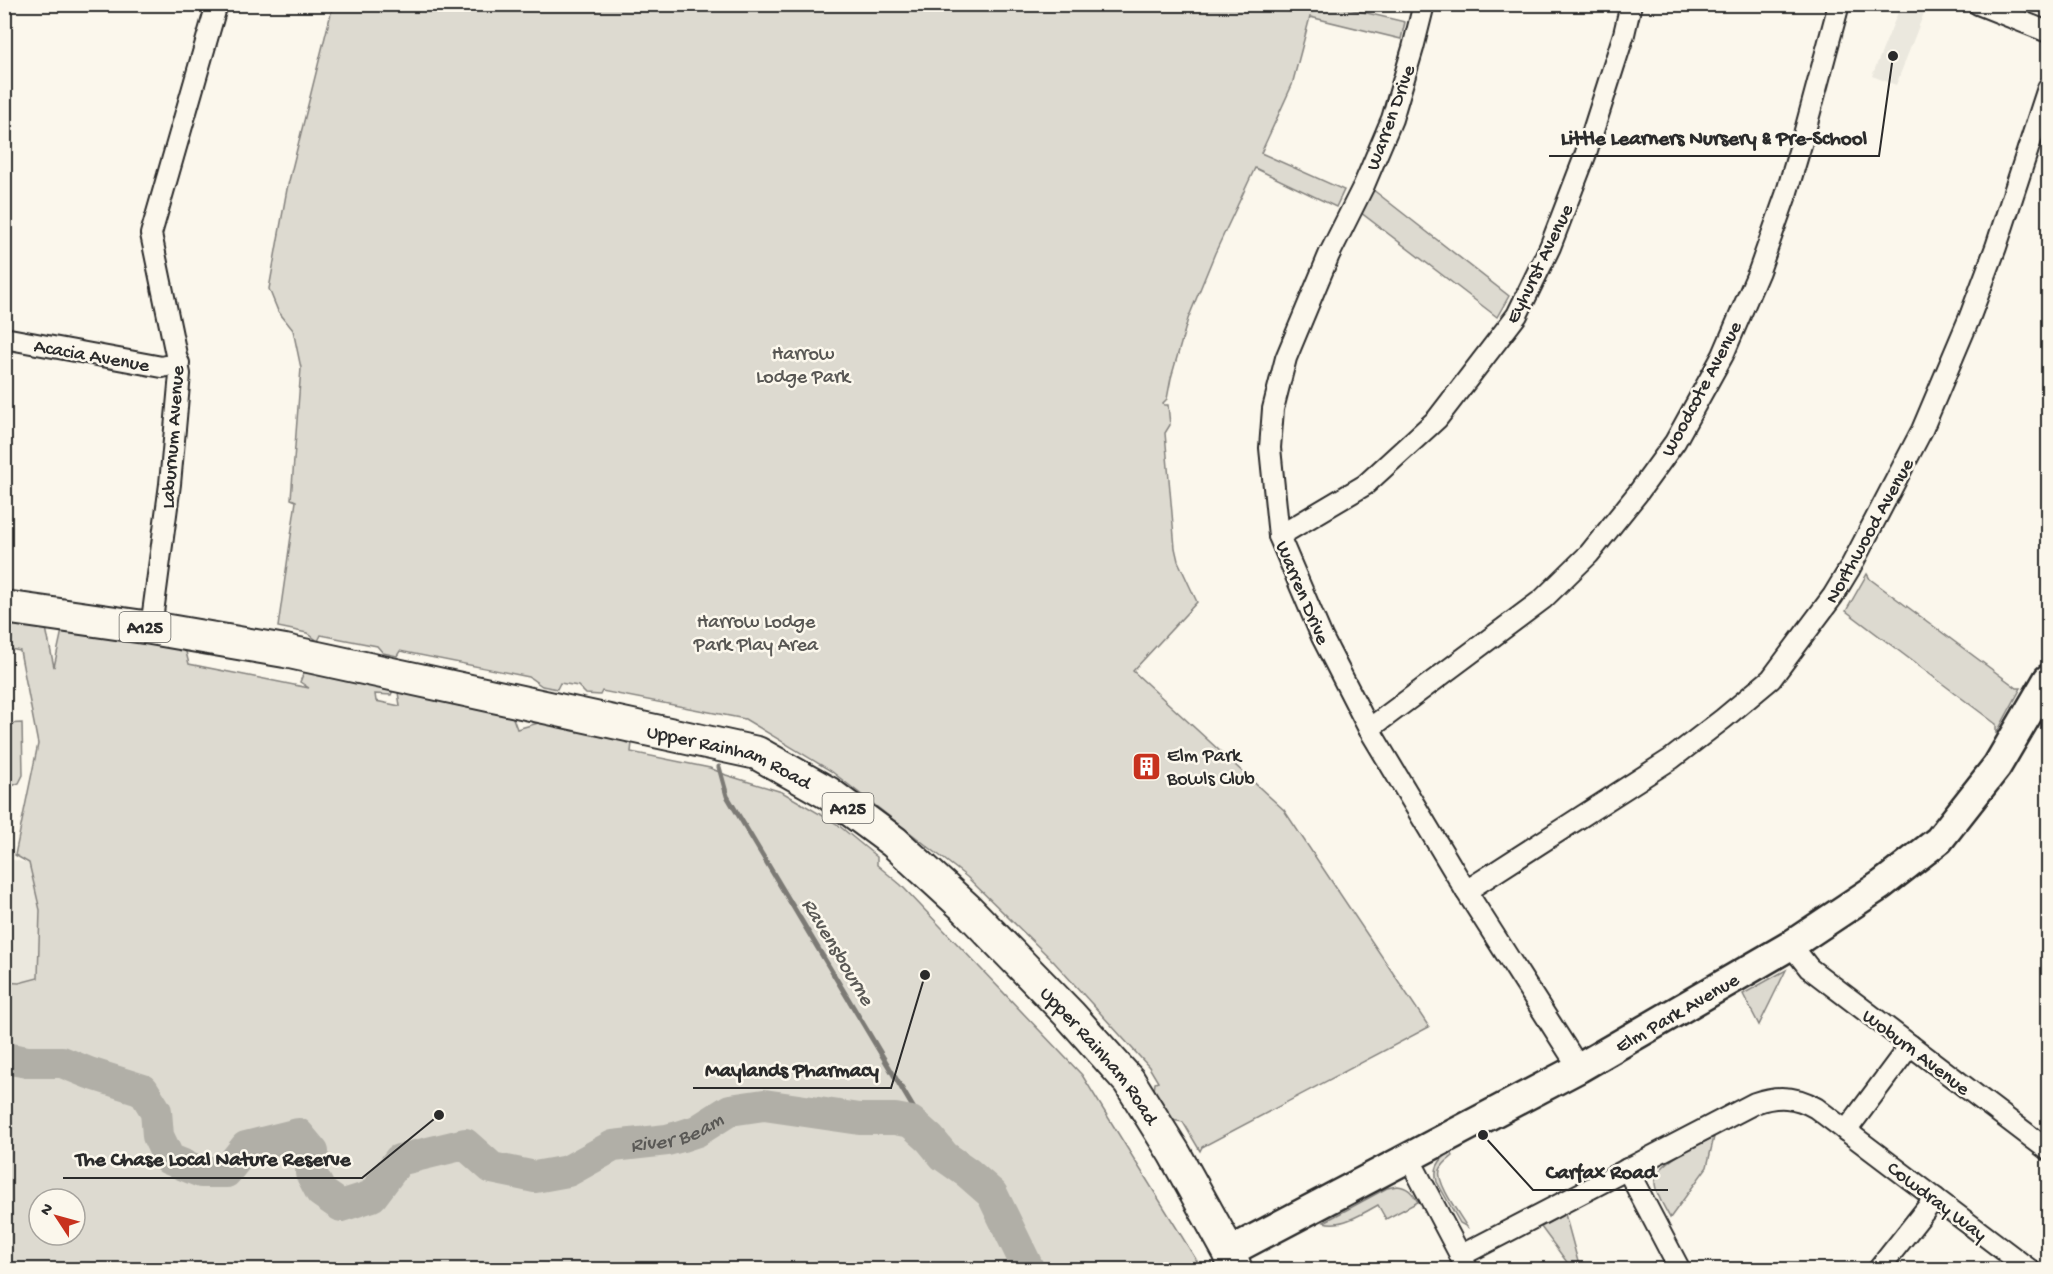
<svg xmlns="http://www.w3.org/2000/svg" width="2053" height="1274" font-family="'Gochi Hand',sans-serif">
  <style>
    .built { fill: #ebe8de }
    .green { fill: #dddad0; stroke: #84827e; stroke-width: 1.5; fill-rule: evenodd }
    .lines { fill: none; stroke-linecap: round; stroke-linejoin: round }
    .stream { stroke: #7b7a75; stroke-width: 5 }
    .river { stroke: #b1afa7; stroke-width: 32 }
    .street-casing { stroke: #2b2b2b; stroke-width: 24 }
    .secondary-casing { stroke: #2b2b2b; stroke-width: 33 }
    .primary-casing { stroke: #2b2b2b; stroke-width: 36 }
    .street { stroke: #fbf7ec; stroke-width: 20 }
    .secondary { stroke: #fbf7ec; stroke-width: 28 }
    .primary { stroke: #fbf7ec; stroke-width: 32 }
    .labels { text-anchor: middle; stroke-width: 5; stroke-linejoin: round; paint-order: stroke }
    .shield { fill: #fbf7ec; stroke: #696865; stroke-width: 1.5 }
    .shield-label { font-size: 18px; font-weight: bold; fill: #2b2b2b }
    .street-label { font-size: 20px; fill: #2b2b2b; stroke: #fbf7ec }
    .park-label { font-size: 20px; fill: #585754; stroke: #fbf7ec }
    .poi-label { font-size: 20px; fill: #2b2b2b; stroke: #fbf7ec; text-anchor: start }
    .water-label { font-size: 21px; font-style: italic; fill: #5a5956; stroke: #fbf7ec }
    .leader { fill: none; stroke: #2b2b2b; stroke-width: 2 }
    .callout-dot { fill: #2b2b2b; stroke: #fbf7ec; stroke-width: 2 }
    .callout-label { font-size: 21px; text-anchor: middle; font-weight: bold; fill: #2b2b2b; stroke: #fbf7ec; stroke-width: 5; stroke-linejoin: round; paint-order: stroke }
  </style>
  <rect width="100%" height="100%" fill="#fbf7ec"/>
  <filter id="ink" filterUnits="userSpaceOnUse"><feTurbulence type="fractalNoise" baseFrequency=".0167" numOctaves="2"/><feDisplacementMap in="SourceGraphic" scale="12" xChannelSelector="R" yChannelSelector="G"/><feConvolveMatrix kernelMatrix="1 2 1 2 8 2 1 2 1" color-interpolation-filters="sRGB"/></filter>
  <g filter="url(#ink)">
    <g class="built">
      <path d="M 1901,5 L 1927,5 L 1896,85 L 1872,76 Z"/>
      <path d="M 5,858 L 41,866 L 38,986 L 5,988 Z"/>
    </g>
    <g class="green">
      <path d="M 1329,4 L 1405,22 L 1401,39 L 1310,17 L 1292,85 L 1261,153 L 1344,190 L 1336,207 L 1255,168 L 1215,253 L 1188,319 L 1171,378 L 1167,399 L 1163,403 L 1164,405 L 1168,405 L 1170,425 L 1165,433 L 1175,548 L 1178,561 L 1197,602 L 1133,671 L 1284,810 L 1429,1027 L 1202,1147 L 1200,1151 L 1183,1122 L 1172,1120 L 1153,1099 L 1155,1083 L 1158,1082 L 1149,1067 L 1054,962 L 967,877 L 831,771 L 745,719 L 602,691 L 600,695 L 586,694 L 578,686 L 560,683 L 557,689 L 542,686 L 529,677 L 400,651 L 397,656 L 383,653 L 377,646 L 321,635 L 318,641 L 307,633 L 278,627 L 296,501 L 291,499 L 301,368 L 293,330 L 278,311 L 269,289 L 287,189 L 333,5 Z"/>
      <path d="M 1372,189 L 1509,296 L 1497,317 L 1360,212 Z"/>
      <path d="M 1867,574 L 1870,579 L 2017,688 L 2021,688 L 1996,734 L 1996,724 L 1846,611 Z"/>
      <path d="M 5,621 L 46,628 L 54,667 L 64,621 L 184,644 L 189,664 L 309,688 L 300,682 L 304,672 L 323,675 L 338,672 L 394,688 L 391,695 L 375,694 L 376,701 L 400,706 L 397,685 L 448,697 L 459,706 L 471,703 L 510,710 L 517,729 L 538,723 L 603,733 L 632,743 L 631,752 L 710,768 L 726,775 L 782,792 L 837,824 L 877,857 L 877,865 L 901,885 L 1082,1075 L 1202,1269 L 5,1269 L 4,982 L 19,983 L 38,978 L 40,910 L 29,863 L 15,855 L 38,744 L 20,651 L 5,648 ZM 39,1199 L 75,1199 L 75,1235 L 39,1235 Z"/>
      <path d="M 22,723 L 23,775 L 19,783 L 5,789 L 5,724 Z"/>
      <path d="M 1786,970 L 1759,1025 L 1743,994 Z"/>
      <path d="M 1714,1137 L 1707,1167 L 1670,1218 C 1665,1208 1656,1195 1655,1184 C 1653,1163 1698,1145 1714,1137 Z"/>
      <path d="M 1451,1152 L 1453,1156 C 1448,1160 1442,1164 1440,1170 C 1436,1183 1460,1215 1467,1227 L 1460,1223 L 1437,1182 C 1433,1168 1439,1159 1451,1152 Z"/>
      <path d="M 1397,1186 C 1408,1187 1412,1192 1418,1202 L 1386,1219 L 1378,1205 C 1364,1213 1340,1228 1324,1222 L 1387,1188 Z"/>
      <path d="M 1565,1214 L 1580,1269 L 1572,1269 L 1541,1227 Z"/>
    </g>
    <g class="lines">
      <path class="stream" d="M 719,767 L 727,796 L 938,1149"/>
      <path class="river" id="s1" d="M 4,1058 L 28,1062 L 62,1062 L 89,1073 L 143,1090 L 156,1111 L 158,1136 L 169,1159 L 201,1172 L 226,1172 L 246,1147 L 298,1134 L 313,1152 L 311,1173 L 321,1192 L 341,1206 L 372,1196 L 399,1160 L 465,1144 L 492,1168 L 535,1177 L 568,1171 L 613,1146 L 667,1140 L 682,1136 L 697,1131 L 730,1110 L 764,1105 L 860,1119 L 895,1119 L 911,1122 L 930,1139 L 944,1156 L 968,1173 L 992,1194 L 1029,1270"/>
      <defs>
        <g id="street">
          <path d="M 1424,4 L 1413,48 L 1392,119 L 1364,185 L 1329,255 L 1286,358 L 1273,409 L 1270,448 L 1279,536 L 1322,637 L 1369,729 L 1466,891 L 1579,1068"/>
          <path d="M 1978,4 L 2048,32"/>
          <path d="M 4,338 L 162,367 L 179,363"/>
          <path d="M 1279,536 L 1365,485 L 1437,419 L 1517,315 L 1550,247 L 1585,156 L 1624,34 L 1631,4"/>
          <path d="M 151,628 L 170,484 L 180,374 L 151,234 L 217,4"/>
          <path d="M 1369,729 L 1543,599 L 1589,554 L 1638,493 L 1675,442 L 1723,355 L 1759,271 L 1786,195 L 1803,138 L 1839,4"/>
          <path d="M 1466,891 L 1671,759 L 1723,719 L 1771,679 L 1833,596 L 1850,568 L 1922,430 L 1969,319 L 1996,247 L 2048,88"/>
          <path d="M 1791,945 L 1809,968 L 2048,1150"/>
          <path d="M 1846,1131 L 1910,1045"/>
          <path d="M 1409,1158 L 1468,1270"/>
          <path d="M 1627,1169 L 1680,1270"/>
          <path d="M 1460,1256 L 1755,1103 C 1777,1095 1796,1096 1816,1108 L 2030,1270"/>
          <path d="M 1878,1270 L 1935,1198"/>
        </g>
        <g id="secondary">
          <path id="s2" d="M 1229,1252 L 1579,1068 L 1791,945 L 1881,885 L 1939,840 L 1997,766 L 2048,679"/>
        </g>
        <g id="primary">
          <path id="s3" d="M 4,607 L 151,628 L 285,651 L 757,753 L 828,793 L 894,842 L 967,909 L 1070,1015 L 1129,1081 L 1174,1153 L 1229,1252 L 1236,1270"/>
        </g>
      </defs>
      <use href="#street" class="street-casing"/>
      <use href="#secondary" class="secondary-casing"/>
      <use href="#primary" class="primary-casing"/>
      <use href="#street" class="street"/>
      <use href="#secondary" class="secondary"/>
      <use href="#primary" class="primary"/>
    </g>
  </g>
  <defs>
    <symbol id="building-square" viewBox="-11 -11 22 22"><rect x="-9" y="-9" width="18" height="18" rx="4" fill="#c8321e" stroke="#fbf7ec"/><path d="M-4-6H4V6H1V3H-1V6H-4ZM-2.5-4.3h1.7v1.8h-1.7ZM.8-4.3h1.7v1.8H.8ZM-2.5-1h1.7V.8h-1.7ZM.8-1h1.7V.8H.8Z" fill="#fff"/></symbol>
  </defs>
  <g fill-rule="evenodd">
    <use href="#building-square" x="1130" y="750" width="33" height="33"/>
  </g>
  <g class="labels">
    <g class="shield">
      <rect x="119.5" y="612" width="51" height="30" rx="4.5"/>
      <rect x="822.5" y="793" width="51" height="30" rx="4.5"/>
    </g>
    <g class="shield-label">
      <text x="145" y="633">A125</text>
      <text x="848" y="814">A125</text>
    </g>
    <g class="street-label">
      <text transform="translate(1389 117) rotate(-70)" y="7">Warren Drive</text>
      <text transform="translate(1538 263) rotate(-64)" y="7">Eyhurst Avenue</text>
      <text transform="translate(92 354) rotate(10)" y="7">Acacia Avenue</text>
      <text transform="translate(1700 388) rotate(-62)" y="7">Woodcote Avenue</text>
      <text transform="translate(171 437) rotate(-86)" y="7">Laburnum Avenue</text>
      <text transform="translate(1868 530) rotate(-61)" y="7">Northwood Avenue</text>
      <text transform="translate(1304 592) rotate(67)" y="7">Warren Drive</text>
      <text dy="7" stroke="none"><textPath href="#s3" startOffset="742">Upper Rainham Road</textPath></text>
      <text dy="7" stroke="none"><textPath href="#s2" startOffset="508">Elm Park Avenue</textPath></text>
      <text transform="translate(1917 1051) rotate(37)" y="7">Woburn Avenue</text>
      <text dy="7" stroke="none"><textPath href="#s3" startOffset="1228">Upper Rainham Road</textPath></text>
      <text transform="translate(1938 1200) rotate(37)" y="7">Cowdray Way</text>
    </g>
    <g class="park-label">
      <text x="803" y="359">Harrow<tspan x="803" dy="23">Lodge Park</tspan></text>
      <text x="756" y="627">Harrow Lodge<tspan x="756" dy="23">Park Play Area</tspan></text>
    </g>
    <g class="poi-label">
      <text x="1167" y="761">Elm Park<tspan x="1167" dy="23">Bowls Club</tspan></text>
    </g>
    <g class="water-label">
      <text transform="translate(839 951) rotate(59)" y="7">Ravensbourne</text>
      <text dy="7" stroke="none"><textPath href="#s1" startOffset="831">River Beam</textPath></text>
    </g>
  </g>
  <path class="leader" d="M1893 56L1879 156H1549M925 975L891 1088H693M439 1115L362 1178H63M1483 1135L1533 1190H1668"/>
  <g class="callout-dot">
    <circle cx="1893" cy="56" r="6"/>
    <circle cx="925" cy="975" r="6"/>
    <circle cx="439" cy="1115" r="6"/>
    <circle cx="1483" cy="1135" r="6"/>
  </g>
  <g class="callout-label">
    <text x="1714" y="144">Little Learners Nursery &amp; Pre-School</text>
    <text x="792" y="1076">Maylands Pharmacy</text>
    <text x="213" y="1165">The Chase Local Nature Reserve</text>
    <text x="1601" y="1178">Carfax Road</text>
  </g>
  <rect width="2053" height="1274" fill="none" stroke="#fbf7ec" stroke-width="24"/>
  <rect x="12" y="12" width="2029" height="1250" fill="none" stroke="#2b2b2b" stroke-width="2" filter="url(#ink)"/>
  <g transform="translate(57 1217) rotate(306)"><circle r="28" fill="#fbf7ec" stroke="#a8a59f" stroke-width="1.5"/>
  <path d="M0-4.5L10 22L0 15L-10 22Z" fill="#c8321e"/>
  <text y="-9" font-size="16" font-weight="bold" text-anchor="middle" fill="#2b2b2b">N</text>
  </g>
</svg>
